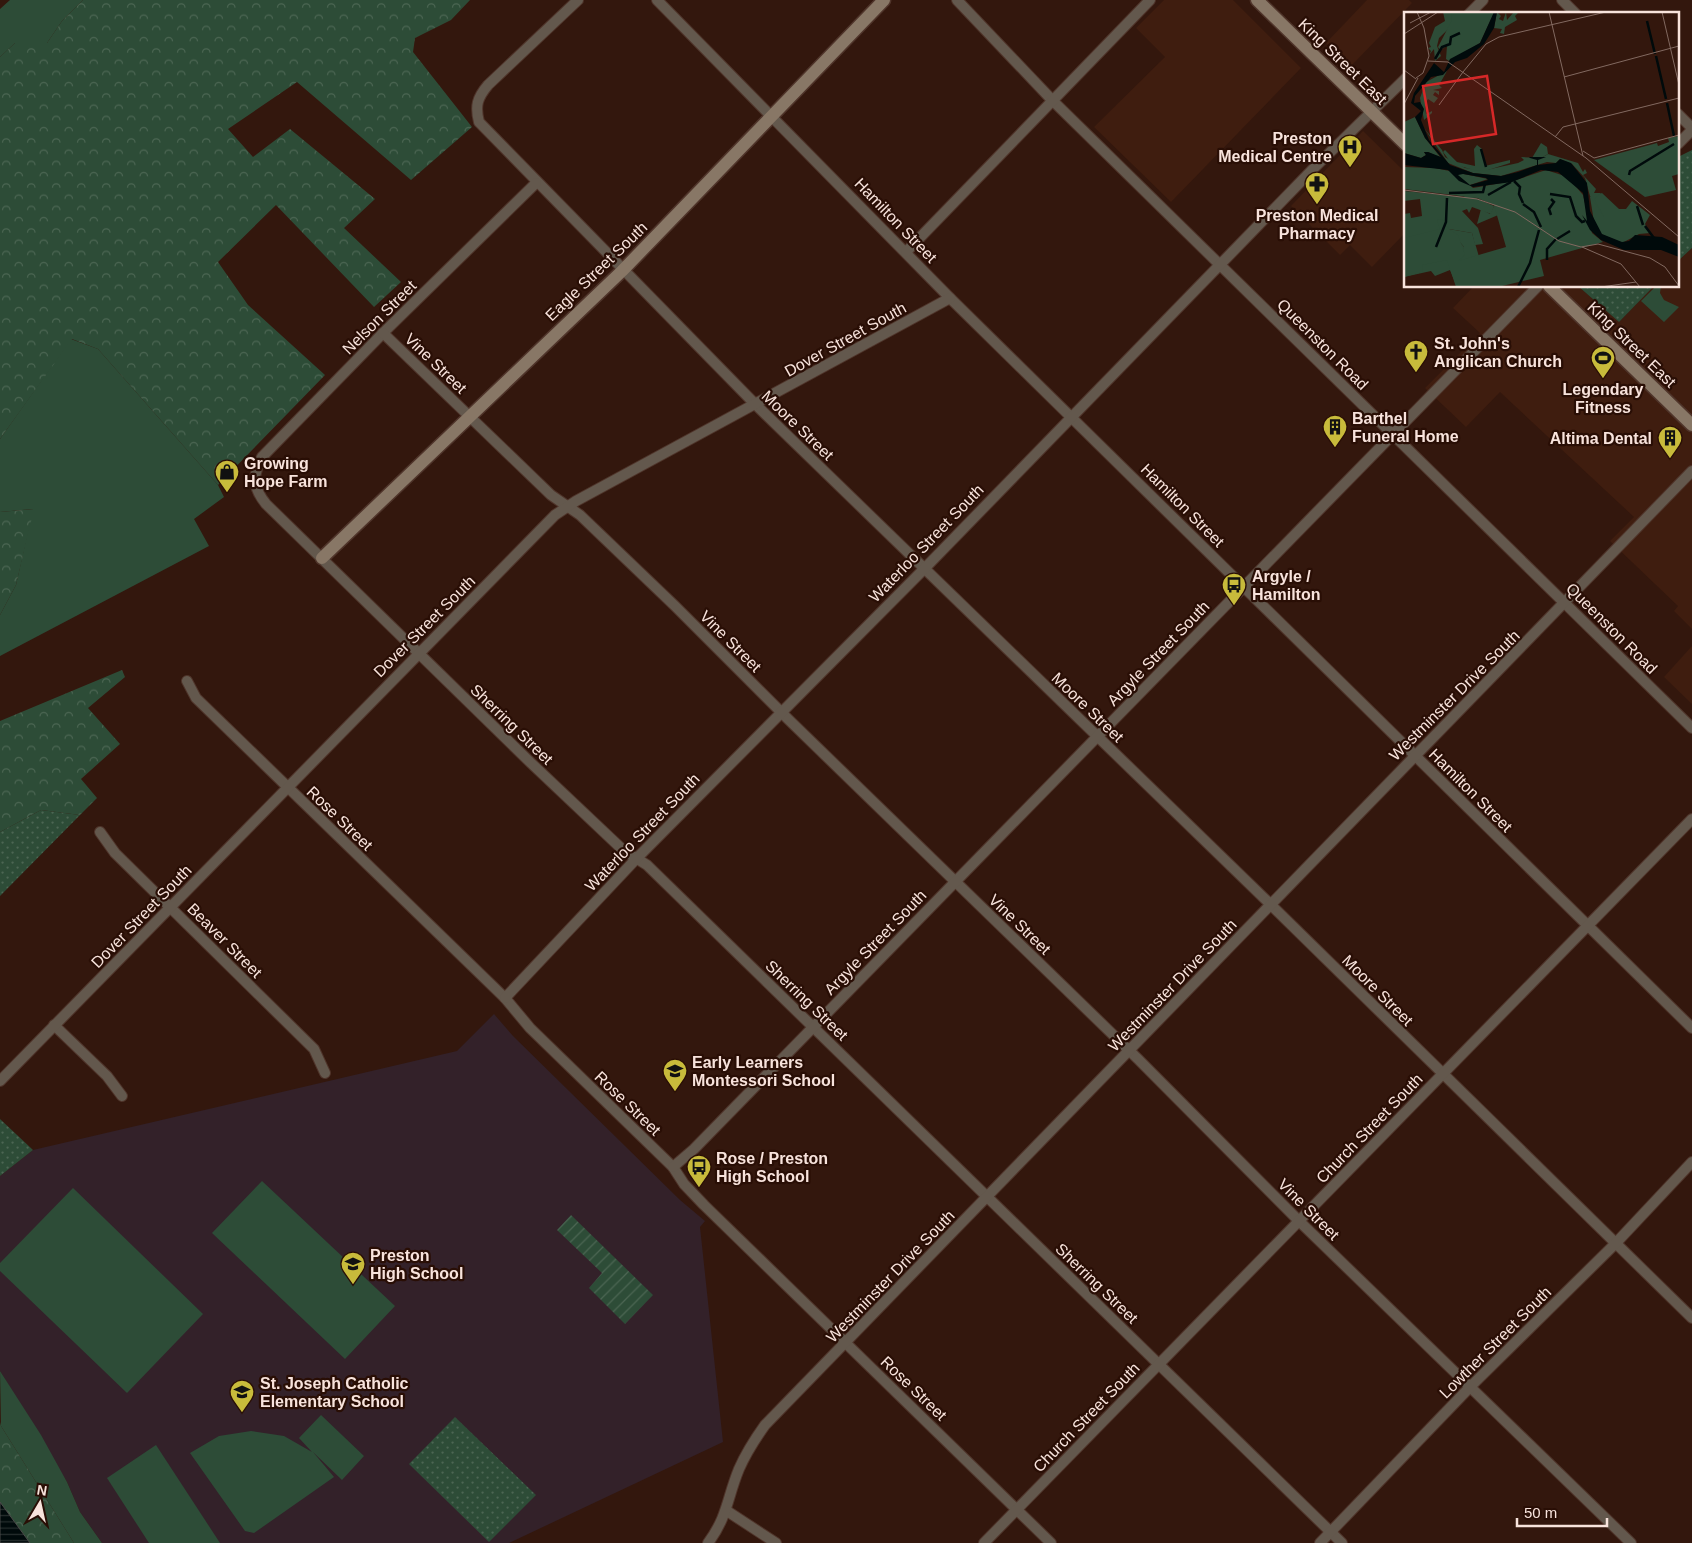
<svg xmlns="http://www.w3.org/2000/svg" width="1692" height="1543" font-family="Helvetica,sans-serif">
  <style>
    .built { fill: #3f1d0f }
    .education { fill: #332129 }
    .grass { fill: #2d4c37 }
    .forest { fill: url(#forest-crowns) }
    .park { fill: url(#park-dots) }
    .garden { fill: url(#garden-furrows) }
    .water { fill: url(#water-rules); stroke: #4a4b4a }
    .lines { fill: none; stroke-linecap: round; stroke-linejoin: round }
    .street-casing { stroke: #4f342a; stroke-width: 12 }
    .secondary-casing { stroke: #4f342a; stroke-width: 15 }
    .street { stroke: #63584d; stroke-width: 10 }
    .secondary { stroke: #876; stroke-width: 12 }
    .labels { text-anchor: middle; stroke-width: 4.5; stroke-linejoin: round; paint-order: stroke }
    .street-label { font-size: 16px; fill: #f8e3dc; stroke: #290e05 }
    .poi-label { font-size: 16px; font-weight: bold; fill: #f8e3dc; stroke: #290e05; text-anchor: start }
    .inset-river { fill: none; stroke: #000a0b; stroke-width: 2.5 }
    .inset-road { fill: none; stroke: #826960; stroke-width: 1 }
    .view { fill: #d62828; fill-opacity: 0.15; stroke: #d62828; stroke-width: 2.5 }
    .inset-edge { fill: none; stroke: #f8e3dc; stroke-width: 2.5 }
  </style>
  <defs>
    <pattern id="forest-crowns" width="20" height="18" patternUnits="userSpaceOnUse" patternTransform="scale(1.25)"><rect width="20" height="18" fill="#2d4c37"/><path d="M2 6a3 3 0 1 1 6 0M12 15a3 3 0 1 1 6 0" fill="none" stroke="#4c6653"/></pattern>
    <pattern id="park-dots" width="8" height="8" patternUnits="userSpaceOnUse" patternTransform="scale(1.25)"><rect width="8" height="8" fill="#2d4c37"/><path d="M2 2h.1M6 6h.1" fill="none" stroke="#4c6653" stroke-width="1.8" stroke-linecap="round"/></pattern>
    <pattern id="garden-furrows" width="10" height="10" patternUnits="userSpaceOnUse" patternTransform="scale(1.25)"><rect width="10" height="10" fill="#2d4c37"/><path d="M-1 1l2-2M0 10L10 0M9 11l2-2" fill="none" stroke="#4c6653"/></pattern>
    <pattern id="water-rules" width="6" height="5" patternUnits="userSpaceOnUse" patternTransform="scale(1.25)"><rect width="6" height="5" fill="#000a0b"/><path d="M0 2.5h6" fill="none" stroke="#262e2e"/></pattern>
  </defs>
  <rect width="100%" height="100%" fill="#33170d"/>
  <g class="built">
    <path d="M 1164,0 L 1233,0 L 1301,68 L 1171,202 L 1094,127 L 1165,57 L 1136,28 Z"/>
    <path d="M 1367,0 L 1409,0 L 1412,3 L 1351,66 L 1326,43 Z"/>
    <path d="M 1363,131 L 1406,173 L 1406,232 L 1372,267 L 1350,245 L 1340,255 L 1291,206 Z"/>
    <path d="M 1692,248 L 1692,629 L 1674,611 L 1678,606 L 1610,541 L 1634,517 L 1500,392 L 1466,427 L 1425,388 L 1480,333 L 1453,308 L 1474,286 L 1578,286 L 1619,322 L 1654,286 L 1678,286 L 1678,261 Z"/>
    <path d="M 1692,646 L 1692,704 L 1664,677 Z"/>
  </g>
  <path class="education" d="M 494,1014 L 513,1036 L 680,1200 L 705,1221 L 700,1227 L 723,1442 L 509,1543 L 102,1543 L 80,1512 L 67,1482 L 0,1371 L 0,1176 L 33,1150 L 457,1051 Z"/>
  <g class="grass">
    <path d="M 10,0 L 83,0 L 62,21 L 47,43 L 15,43 L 0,57 L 0,9 Z"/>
    <path d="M 1656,286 L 1661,286 L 1660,293 L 1664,300 L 1679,307 L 1664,322 L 1641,301 Z"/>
    <path d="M 71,339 L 98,349 L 218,485 L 224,497 L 194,519 L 209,546 L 0,656 L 0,615 L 16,585 L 33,509 L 0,512 L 0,439 Z"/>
    <path d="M 262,1181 L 395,1306 L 345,1359 L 212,1233 Z"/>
    <path d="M 73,1188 L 203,1314 L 127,1393 L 0,1271 L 0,1263 Z"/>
    <path d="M 0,1371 L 41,1435 L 67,1482 L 80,1512 L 102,1543 L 74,1543 L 1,1426 Z"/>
    <path d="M 321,1415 L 364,1456 L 342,1480 L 313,1452 L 334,1477 L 254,1533 L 245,1531 L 190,1453 L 219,1436 L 251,1431 L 284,1436 L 312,1452 L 299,1438 Z"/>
    <path d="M 156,1445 L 220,1543 L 149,1543 L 107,1478 Z"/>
  </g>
  <g class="forest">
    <path d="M 83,0 L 470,0 L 451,20 L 415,38 L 413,52 L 472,127 L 411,180 L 297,82 L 228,129 L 253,157 L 290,129 L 375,199 L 344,228 L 401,282 L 374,307 L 276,205 L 218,262 L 248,305 L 325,375 L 218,485 L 98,349 L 72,339 L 0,439 L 0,57 L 15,43 L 47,43 L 62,21 Z"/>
    <path d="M 34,509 L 16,585 L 0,615 L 0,512 Z"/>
    <path d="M 122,670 L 125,677 L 88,708 L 120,744 L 81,779 L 97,798 L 80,815 L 41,810 L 0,832 L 0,721 Z"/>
    <path d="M 0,1422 L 1,1426 L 74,1543 L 30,1543 L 0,1502 Z"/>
  </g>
  <g class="park">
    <path d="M 1692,150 L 1692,248 L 1678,261 L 1678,157 Z"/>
    <path d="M 1578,286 L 1654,286 L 1619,322 Z"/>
    <path d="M 41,810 L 80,815 L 0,896 L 0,832 Z"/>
    <path d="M 0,1119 L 33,1150 L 0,1176 Z"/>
    <path d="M 455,1417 L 536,1495 L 489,1542 L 409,1464 Z"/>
  </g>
  <path class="garden" d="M 571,1215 L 653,1295 L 625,1324 L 589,1288 L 602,1273 L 557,1230 Z"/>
  <path class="water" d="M 0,1502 L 30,1543 L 0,1543 Z"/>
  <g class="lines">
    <defs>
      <g id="street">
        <path d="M 578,0 L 488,85 C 477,98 475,106 479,122 L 756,405 L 1265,899 L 1692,1318"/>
        <path d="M 657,0 L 950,298 L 1692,1028"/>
        <path d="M 957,0 L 1052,100 L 1692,728"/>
        <path d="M 1562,0 L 1576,14"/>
        <path d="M 1469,14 L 1483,0"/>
        <path d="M 1678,114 L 1692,128"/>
        <path d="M 1678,144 L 1692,130"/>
        <path d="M 536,183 L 383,333 L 262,457 C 252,476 253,488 266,504 L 531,763 L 623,850 L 647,865 L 1342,1543"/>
        <path d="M 906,252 L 1150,0"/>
        <path d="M 383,333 L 551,495 L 580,515 L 675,606 L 788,719 L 1138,1059 L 1299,1221 L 1631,1543"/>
        <path d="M 187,681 L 196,698 L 505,998 L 530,1028 L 673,1167 L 684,1184 L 704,1205 L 1051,1543"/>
        <path d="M 100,832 L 115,853 L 314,1049 L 325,1073"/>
        <path d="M 505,998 L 636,859 L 924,569 L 1314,168 L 1406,78"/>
        <path d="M 54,1025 L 107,1076 L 122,1096"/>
        <path d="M 0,1081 L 555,515 L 576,501 L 950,298"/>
        <path d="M 673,1167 L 694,1149 L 1538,286"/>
        <path d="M 727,1511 L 776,1543"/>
        <path d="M 708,1543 C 728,1516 727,1498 739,1469 C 746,1453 755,1439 765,1425 L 1692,471"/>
        <path d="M 984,1543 L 1692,819"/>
        <path d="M 1320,1543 L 1470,1387 L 1615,1244 L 1692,1162"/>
      </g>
      <g id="secondary">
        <path d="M 1257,0 L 1406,145"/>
        <path d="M 1549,286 L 1692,425"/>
        <path d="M 322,558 L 622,271 L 884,0"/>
      </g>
    </defs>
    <use href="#street" class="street-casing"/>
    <use href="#secondary" class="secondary-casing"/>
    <use href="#street" class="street"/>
    <use href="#secondary" class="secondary"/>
  </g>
  <defs>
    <symbol id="hospital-pin" viewBox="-11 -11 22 30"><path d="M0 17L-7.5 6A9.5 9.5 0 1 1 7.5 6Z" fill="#c8bb3b" stroke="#290e05"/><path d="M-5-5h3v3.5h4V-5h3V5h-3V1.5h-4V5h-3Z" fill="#111"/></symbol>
    <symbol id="pharmacy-pin" viewBox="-11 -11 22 30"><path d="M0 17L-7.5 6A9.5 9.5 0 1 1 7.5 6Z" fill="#c8bb3b" stroke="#290e05"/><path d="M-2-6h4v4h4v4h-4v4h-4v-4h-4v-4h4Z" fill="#111"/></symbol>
    <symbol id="church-pin" viewBox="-11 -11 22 30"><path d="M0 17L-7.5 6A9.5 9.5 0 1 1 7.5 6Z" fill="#c8bb3b" stroke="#290e05"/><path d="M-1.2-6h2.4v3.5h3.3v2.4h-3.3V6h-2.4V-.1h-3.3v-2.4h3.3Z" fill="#111"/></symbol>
    <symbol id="stadium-pin" viewBox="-11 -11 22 30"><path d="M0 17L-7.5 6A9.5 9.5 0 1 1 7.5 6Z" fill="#c8bb3b" stroke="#290e05"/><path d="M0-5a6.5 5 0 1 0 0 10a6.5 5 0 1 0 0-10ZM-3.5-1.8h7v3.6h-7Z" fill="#111"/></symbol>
    <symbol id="building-pin" viewBox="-11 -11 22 30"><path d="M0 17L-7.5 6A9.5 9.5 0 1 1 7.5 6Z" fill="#c8bb3b" stroke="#290e05"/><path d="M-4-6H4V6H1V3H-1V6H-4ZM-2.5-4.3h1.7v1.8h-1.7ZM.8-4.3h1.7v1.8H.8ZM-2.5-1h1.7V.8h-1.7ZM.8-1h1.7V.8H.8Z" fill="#111"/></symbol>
    <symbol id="shop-pin" viewBox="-11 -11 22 30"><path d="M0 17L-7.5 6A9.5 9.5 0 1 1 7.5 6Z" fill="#c8bb3b" stroke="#290e05"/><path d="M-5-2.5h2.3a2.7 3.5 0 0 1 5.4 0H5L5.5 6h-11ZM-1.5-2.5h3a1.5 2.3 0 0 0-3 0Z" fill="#111"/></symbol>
    <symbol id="bus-pin" viewBox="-11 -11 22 30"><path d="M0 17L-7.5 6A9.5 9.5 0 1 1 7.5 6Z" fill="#c8bb3b" stroke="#290e05"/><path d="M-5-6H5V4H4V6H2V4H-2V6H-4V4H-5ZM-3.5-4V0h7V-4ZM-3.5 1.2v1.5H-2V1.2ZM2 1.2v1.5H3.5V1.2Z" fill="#111"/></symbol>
    <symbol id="school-pin" viewBox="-11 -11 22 30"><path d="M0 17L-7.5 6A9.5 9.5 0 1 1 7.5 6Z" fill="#c8bb3b" stroke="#290e05"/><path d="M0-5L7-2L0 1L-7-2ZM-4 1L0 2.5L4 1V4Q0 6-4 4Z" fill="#111"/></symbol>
  </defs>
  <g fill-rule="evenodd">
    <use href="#hospital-pin" x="1336" y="133" width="28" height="38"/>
    <use href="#pharmacy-pin" x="1303" y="170" width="28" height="38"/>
    <use href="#church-pin" x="1402" y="338" width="28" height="38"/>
    <use href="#stadium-pin" x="1589" y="344" width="28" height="38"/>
    <use href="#building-pin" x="1321" y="413" width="28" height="38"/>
    <use href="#building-pin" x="1656" y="424" width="28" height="38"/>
    <use href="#shop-pin" x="213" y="458" width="28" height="38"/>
    <use href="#bus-pin" x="1220" y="571" width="28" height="38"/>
    <use href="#school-pin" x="661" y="1057" width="28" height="38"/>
    <use href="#bus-pin" x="685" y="1153" width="28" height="38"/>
    <use href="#school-pin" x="339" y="1250" width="28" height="38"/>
    <use href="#school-pin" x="228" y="1378" width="28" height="38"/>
  </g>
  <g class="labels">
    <g class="street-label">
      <text transform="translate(1343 61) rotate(44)" y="6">King Street East</text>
      <text transform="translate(896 220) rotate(46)" y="6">Hamilton Street</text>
      <text transform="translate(596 271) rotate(-44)" y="6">Eagle Street South</text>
      <text transform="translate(379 317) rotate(-45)" y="6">Nelson Street</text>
      <text transform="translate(845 339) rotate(-29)" y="6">Dover Street South</text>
      <text transform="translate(1323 344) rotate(45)" y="6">Queenston Road</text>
      <text transform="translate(1632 344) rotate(44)" y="6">King Street East</text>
      <text transform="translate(436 363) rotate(44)" y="6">Vine Street</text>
      <text transform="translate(798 425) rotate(44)" y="6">Moore Street</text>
      <text transform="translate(1183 505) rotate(45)" y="6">Hamilton Street</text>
      <text transform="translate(926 543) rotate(-46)" y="6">Waterloo Street South</text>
      <text transform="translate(424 626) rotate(-45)" y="6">Dover Street South</text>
      <text transform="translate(1612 628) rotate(45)" y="6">Queenston Road</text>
      <text transform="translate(731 641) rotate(45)" y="6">Vine Street</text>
      <text transform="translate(1158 653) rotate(-46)" y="6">Argyle Street South</text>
      <text transform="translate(1454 695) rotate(-45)" y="6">Westminster Drive South</text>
      <text transform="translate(1088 707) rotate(44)" y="6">Moore Street</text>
      <text transform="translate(512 724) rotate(44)" y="6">Sherring Street</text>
      <text transform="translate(1471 790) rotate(45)" y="6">Hamilton Street</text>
      <text transform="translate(340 818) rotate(44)" y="6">Rose Street</text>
      <text transform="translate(642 832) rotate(-46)" y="6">Waterloo Street South</text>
      <text transform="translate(141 916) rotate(-46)" y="6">Dover Street South</text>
      <text transform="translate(1020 924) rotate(44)" y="6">Vine Street</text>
      <text transform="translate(225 940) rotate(45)" y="6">Beaver Street</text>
      <text transform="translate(875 942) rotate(-46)" y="6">Argyle Street South</text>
      <text transform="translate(1172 985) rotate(-46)" y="6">Westminster Drive South</text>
      <text transform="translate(1378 990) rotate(45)" y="6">Moore Street</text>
      <text transform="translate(807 1000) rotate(44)" y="6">Sherring Street</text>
      <text transform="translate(628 1103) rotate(44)" y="6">Rose Street</text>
      <text transform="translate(1369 1128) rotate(-46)" y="6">Church Street South</text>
      <text transform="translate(1309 1209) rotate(45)" y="6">Vine Street</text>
      <text transform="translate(890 1276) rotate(-46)" y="6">Westminster Drive South</text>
      <text transform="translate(1097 1283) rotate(44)" y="6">Sherring Street</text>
      <text transform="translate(1495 1342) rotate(-45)" y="6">Lowther Street South</text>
      <text transform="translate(914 1388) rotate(44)" y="6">Rose Street</text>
      <text transform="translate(1086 1417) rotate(-46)" y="6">Church Street South</text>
    </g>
    <g class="poi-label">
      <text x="1332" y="144" text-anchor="end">Preston<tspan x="1332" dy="18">Medical Centre</tspan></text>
      <text x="1317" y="221" text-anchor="middle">Preston Medical<tspan x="1317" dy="18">Pharmacy</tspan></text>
      <text x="1434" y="349">St. John's<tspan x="1434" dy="18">Anglican Church</tspan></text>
      <text x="1603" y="395" text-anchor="middle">Legendary<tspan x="1603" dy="18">Fitness</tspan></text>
      <text x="1352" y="424">Barthel<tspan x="1352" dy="18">Funeral Home</tspan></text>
      <text x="1652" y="444" text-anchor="end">Altima Dental</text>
      <text x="244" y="469">Growing<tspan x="244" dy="18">Hope Farm</tspan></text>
      <text x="1252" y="582">Argyle /<tspan x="1252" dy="18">Hamilton</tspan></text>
      <text x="692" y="1068">Early Learners<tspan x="692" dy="18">Montessori School</tspan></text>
      <text x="716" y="1164">Rose / Preston<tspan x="716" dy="18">High School</tspan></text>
      <text x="370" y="1261">Preston<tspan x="370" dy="18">High School</tspan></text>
      <text x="260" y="1389">St. Joseph Catholic<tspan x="260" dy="18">Elementary School</tspan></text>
    </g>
  </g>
  <g transform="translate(1404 12)">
    <rect width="275" height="275" fill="#33170d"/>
    <path d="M 198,181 L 215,197 L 222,197 L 228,189 L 246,203 L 241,212 L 246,221 L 235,222 L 218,231 L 197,222 L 190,210 L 186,185 ZM 90,194 L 106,198 L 73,212 L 77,197 L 86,202 ZM 45,217 L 68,221 L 84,275 L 48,258 L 60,235 Z" fill="#2d4c37"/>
    <path d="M 39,0 L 62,0 L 35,26 L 33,34 L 37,44 L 31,49 L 30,37 L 25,43 L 27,39 L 24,36 L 27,35 L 25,31 L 31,15 L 41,9 ZM 93,0 L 97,4 L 95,7 L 99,9 L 102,0 L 103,8 L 109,1 L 115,0 L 111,4 L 113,8 L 101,15 L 100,22 L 96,21 L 98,17 L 90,16 ZM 43,59 L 35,73 L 38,76 L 29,78 L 35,79 L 35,83 L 31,80 L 29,83 L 34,86 L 30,91 L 24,87 L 21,92 L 22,102 L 28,99 L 28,101 L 20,108 L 16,86 L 22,70 ZM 20,116 L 38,138 L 41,145 L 61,156 L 82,158 L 114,151 L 120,148 L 117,145 L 137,146 L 144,142 L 174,151 L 179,160 L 181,157 L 183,161 L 179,163 L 192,177 L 190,181 L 197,181 L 190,187 L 200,205 L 186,184 L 181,166 L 168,152 L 156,147 L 152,151 L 143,150 L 97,164 L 69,161 L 44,151 ZM 0,179 L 60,185 L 62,182 L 90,194 L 87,202 L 68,195 L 65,201 L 63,197 L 58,199 L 74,216 L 79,232 L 71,233 L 68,221 L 45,217 L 60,235 L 59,245 L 54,245 L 53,275 L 46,258 L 31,264 L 27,259 L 0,265 L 0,202 L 6,201 L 7,206 L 18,204 L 16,187 L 0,189 Z" fill="#2d4c37"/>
    <path d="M 48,0 L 90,1 L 76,31 L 45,49 L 42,47 L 43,34 L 36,38 L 34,35 L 47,10 ZM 11,105 L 21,126 L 37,146 L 24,140 L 20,140 L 22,143 L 17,146 L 0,141 L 0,110 ZM 275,124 L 275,162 L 268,164 L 272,178 L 241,185 L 190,148 L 253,131 L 254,134 L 265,130 L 264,126 ZM 137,131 L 143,135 L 144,142 L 137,146 L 128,146 ZM 73,133 L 78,137 L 81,154 L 106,148 L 106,151 L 81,159 L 70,158 L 48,152 L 39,140 L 41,138 L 53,150 L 71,154 L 70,137 ZM 0,155 L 31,156 L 84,167 L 66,173 L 69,176 L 109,169 L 142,158 L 164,165 L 179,183 L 188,221 L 199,230 L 136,248 L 140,264 L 94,275 L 52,275 L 43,248 L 18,253 L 19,260 L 0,265 L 0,226 L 36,217 L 33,208 L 38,207 L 45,217 L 54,223 L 61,243 L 54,249 L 102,235 L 90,193 L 73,186 L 0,177 Z" fill="#2d4c37"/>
    <path d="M 90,0 L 93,0 L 90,16 L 80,32 L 63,46 L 51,50 L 39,63 L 27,65 L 11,84 L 10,91 L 16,90 L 20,97 L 17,108 L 25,128 L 46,153 L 69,161 L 97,164 L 114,160 L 133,153 L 133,148 L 126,146 L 125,145 L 142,145 L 134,148 L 134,153 L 152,151 L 156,147 L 167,151 L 183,171 L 186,199 L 198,222 L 218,230 L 225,229 L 231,223 L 258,225 L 275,233 L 275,245 L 257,238 L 220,238 L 197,228 L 186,218 L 178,203 L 183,209 L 179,181 L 154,160 L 137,158 L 108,170 L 69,175 L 55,169 L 44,158 L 0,153 L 0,141 L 17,146 L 22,143 L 20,140 L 24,140 L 37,145 L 21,126 L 11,105 L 17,99 L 7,91 L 10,81 L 30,51 L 40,60 L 46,47 L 76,31 ZM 59,162 L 82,166 L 84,168 L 66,173 L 54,163 Z" fill="#000a0b" fill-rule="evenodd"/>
    <path class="inset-river" d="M 243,9 L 251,42M 252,44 L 262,87M 31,47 L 38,35 L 46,32 L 47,25 L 56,21M 263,91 L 270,124M 77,137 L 82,155M 225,163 L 226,159 L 270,132M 110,169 L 116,175 L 115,182 L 119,191M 45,181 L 79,180 L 81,172M 146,182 L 166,185 L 172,204 L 178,210 L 181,209M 84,183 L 107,170M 147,187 L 150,190 L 145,197 L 147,203M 119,192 L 130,200 L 137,215M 233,194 L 239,213M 241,214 L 250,226M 153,227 L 166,219M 32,235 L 42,210 L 43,186M 143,248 L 143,237 L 152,227M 114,275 L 126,251 L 135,218"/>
    <path class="inset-road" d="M 145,0 L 179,144M 258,0 L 275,73M 6,11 L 27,0M 0,22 L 34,0M 24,49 L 44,50 L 182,146 L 275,225M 0,58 L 12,67M 59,60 L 82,32 L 95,25 L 202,0M 160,65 L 275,34M 12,66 L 19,61 L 25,44 L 20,16 L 13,0M 0,92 L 14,66M 35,93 L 59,60M 151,125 L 159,115 L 275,86M 179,139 L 190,146 L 275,123M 0,178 L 73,187 L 111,200 L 155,229 L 177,235 L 194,232 L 246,246 L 261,255 L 275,274M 178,235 L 217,252 L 236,275M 197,275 L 232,270"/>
    <path class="view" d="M 83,64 L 92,122 L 29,132 L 19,74 Z"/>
    <rect width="275" height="275" class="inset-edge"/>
  </g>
  <g transform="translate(40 1503) rotate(9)" stroke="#290e05" stroke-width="4" paint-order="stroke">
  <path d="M0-4L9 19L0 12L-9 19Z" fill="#f8e3dc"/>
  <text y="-8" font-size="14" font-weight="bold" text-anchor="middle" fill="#f8e3dc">N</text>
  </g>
  <path d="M1517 1518v8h90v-8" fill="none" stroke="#f8e3dc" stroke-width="2.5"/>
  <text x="1524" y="1518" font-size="15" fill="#f8e3dc" stroke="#290e05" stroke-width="4" paint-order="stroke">50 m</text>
</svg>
